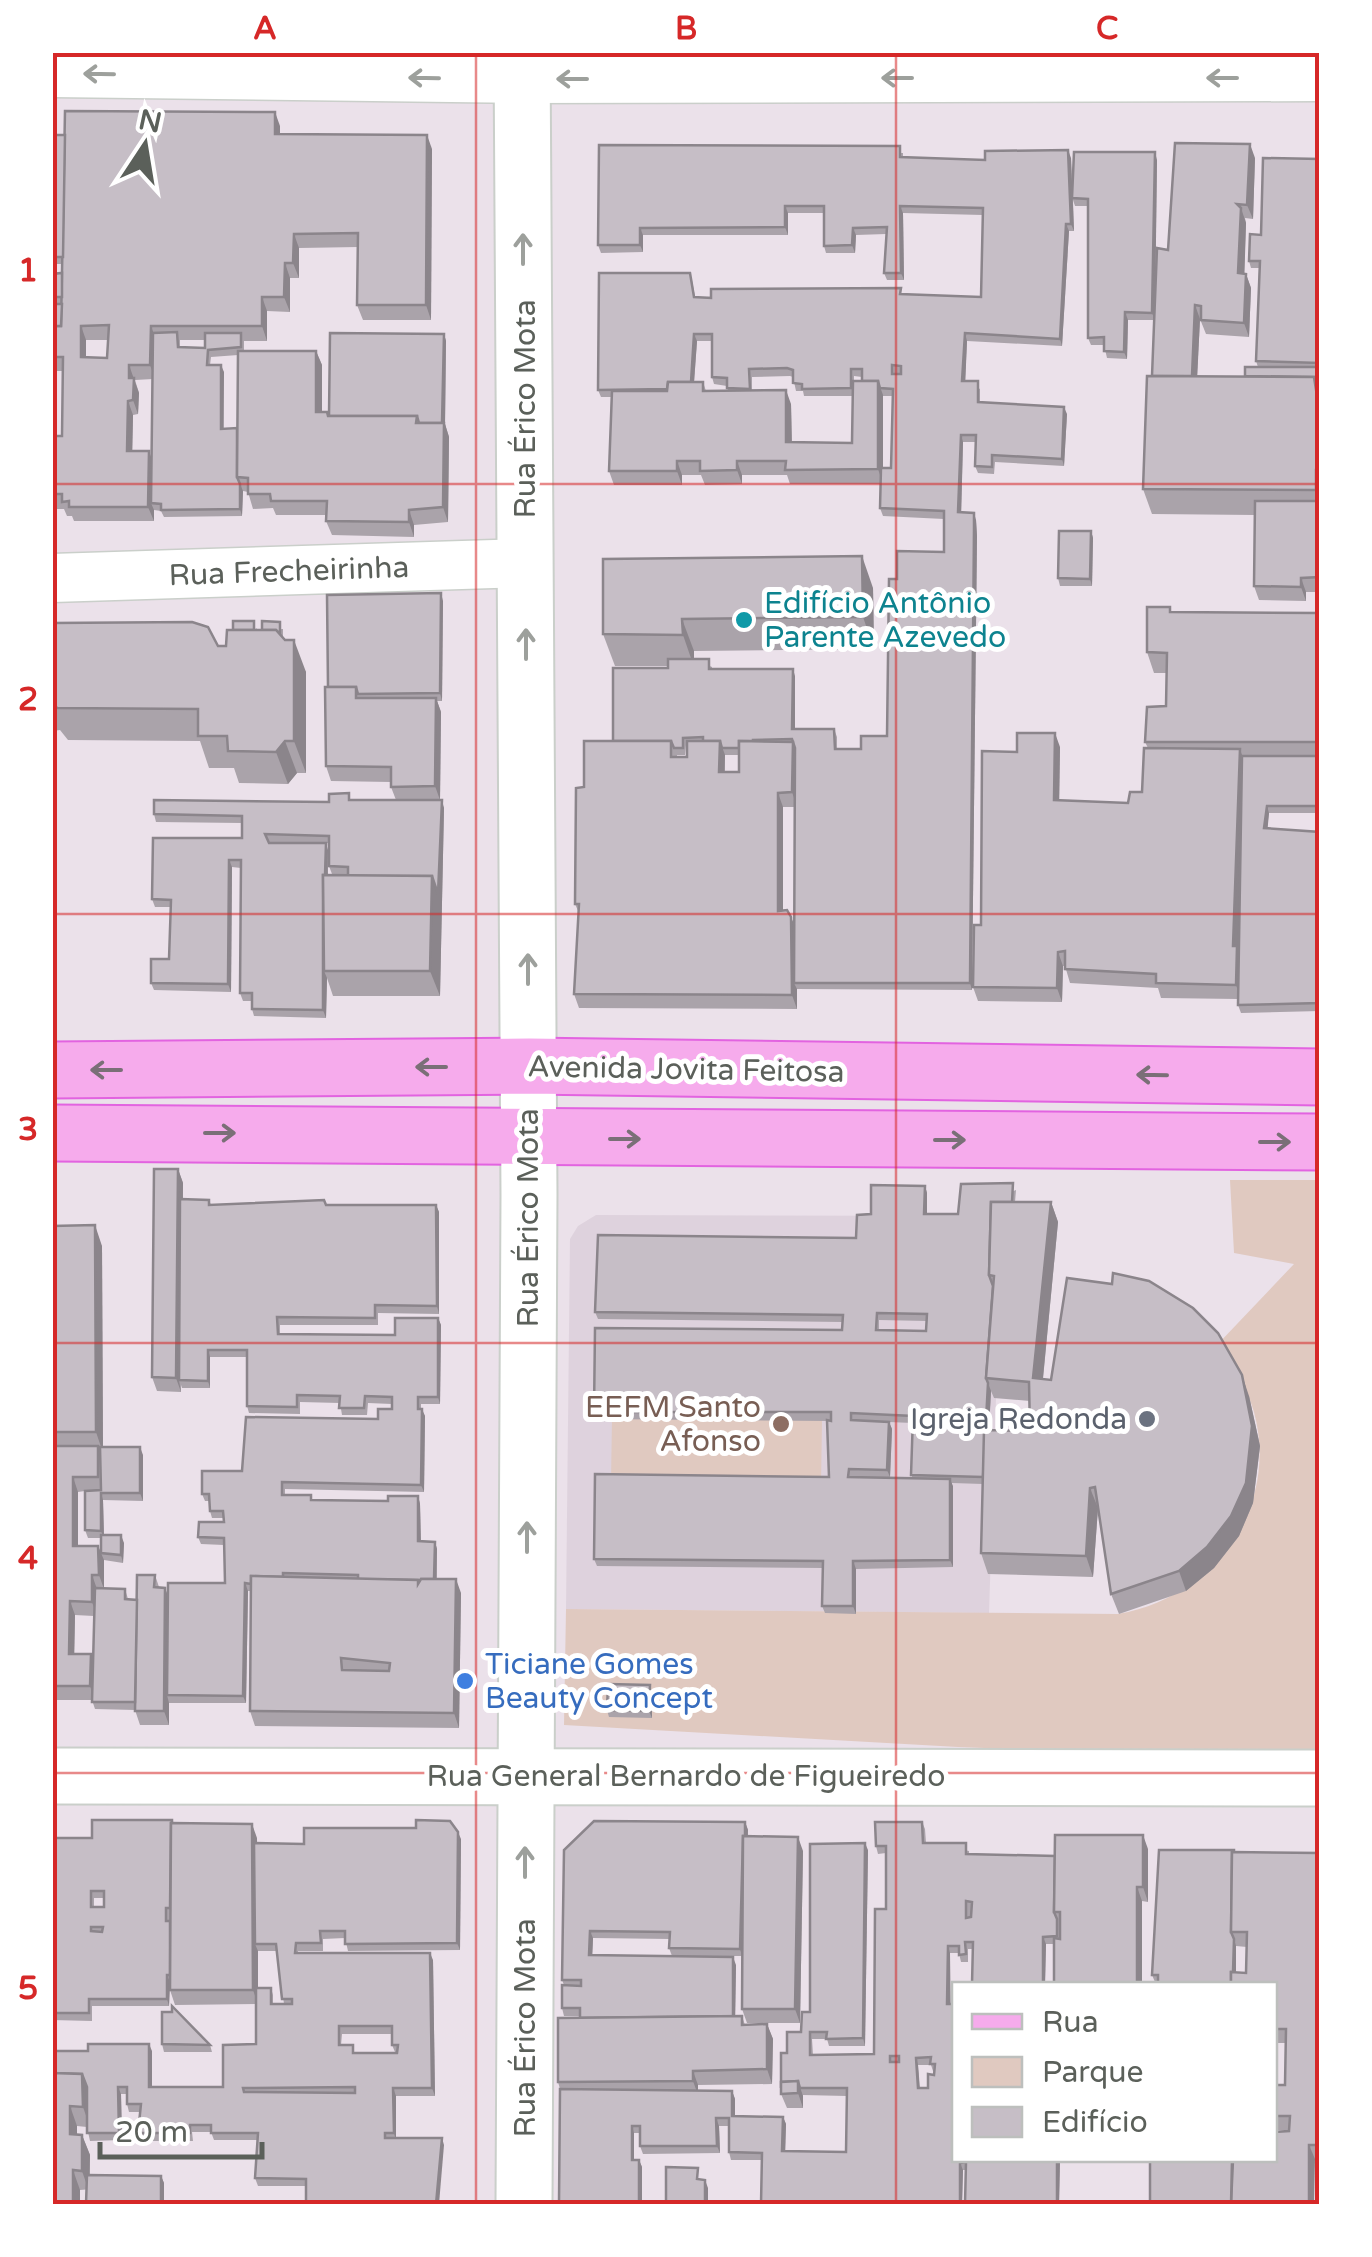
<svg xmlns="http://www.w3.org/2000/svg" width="1372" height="2257" font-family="'Varela Round',sans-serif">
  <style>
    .education { fill: #ded2dd }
    .green { fill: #e0c9c0 }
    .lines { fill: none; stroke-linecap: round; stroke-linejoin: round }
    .minor-casing { stroke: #cacfca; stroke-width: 51 }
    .tertiary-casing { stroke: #cacfca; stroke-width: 59 }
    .primary-casing { stroke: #e263e0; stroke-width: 59 }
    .minor { stroke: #fff; stroke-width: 48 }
    .tertiary { stroke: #fff; stroke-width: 55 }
    .primary { stroke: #f6abec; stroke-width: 55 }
    .wall { fill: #aaa3aa; fill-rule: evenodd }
    .shaded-wall { fill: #8b858b }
    .building { fill: #c6bec6; stroke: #8b858b; stroke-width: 2.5; fill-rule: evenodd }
    .oneway { stroke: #9da09c }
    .oneway2 { stroke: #7a6f77 }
    .grid { fill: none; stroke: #d62828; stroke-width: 2.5; stroke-opacity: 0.55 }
    .culture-dot { fill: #0f9aa8; stroke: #fff; stroke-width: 4 }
    .worship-dot { fill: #6b7280; stroke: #fff; stroke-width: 4 }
    .education-dot { fill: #8d6e63; stroke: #fff; stroke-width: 4 }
    .shop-dot { fill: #3f7fe0; stroke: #fff; stroke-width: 4 }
    .labels { text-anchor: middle; stroke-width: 10; stroke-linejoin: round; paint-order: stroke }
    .street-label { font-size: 30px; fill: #5b605a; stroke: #fff }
    .culture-label { font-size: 30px; fill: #0d838f; stroke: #fff; text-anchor: start }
    .education-label { font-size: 30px; fill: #785e54; stroke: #fff; text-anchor: end }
    .worship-label { font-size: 30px; fill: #5b616d; stroke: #fff; text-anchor: end }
    .shop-label { font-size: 30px; fill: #366cbe; stroke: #fff; text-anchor: start }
    .neatline { fill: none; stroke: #d62828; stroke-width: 4 }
    .grid-label { font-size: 32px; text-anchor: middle; font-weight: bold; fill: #d62828 }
  </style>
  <rect width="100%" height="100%" fill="#ebe1ea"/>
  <path class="education" d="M 596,1215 L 1002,1216 L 989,1613 L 566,1609 L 570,1239 L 578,1226 Z"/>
  <g class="green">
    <path d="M 1230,1180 L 1319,1180 L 1319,1761 L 958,1747 L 564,1725 L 566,1609 L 1118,1614 C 1213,1598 1280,1508 1254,1412 C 1247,1387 1231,1366 1217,1345 L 1294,1264 L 1234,1253 Z"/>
    <path d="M 612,1418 L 822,1420 L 821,1484 L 611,1482 Z"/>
  </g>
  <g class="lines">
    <defs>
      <g id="minor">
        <path d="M 52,73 L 522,79 L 1320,77"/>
        <path d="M 52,578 L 526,563"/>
      </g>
      <g id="tertiary">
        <path d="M 522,52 L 529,1195 L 524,2204"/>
        <path d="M 52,1776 L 1320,1778"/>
      </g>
      <g id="primary">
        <path d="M 52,1070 L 529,1066 L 1320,1077"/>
        <path d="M 52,1133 L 1320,1142"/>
      </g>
    </defs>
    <use href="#minor" class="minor-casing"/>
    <use href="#tertiary" class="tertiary-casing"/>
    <use href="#primary" class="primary-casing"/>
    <use href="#minor" class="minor"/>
    <use href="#tertiary" class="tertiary"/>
    <use href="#primary" class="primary"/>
  </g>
  <g class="wall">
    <path d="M 280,126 L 280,134 L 432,149 L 431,320 L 363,320 L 357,305 L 358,247 L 299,248 L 299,278 L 290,278 L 290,312 L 267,311 L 267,341 L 244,341 L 244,351 L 316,351 L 322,365 L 322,412 L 327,412 L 329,416 L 444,334 L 446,341 L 445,424 L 449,437 L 448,522 L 414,525 L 414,537 L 332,535 L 326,521 L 327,515 L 276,515 L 273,508 L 253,509 L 248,492 L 243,491 L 242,516 L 164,517 L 161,511 L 154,510 L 154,521 L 74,521 L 72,516 L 67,516 L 64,509 L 52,509 L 52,436 L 62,436 L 63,371 L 52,371 L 52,274 L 62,273 L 62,264 L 52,264 L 52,135 ZM 86,340 L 108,340 L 107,358 L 86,357 ZM 180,340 L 205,340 L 205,348 L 180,347 ZM 238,355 L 237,428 L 224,429 L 224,372 L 210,365 L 211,357 ZM 153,379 L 152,459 L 132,451 L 133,415 L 138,414 L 139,393 L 135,380 Z"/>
    <path d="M 599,145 L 903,153 L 903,157 L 985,160 L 1071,158 L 1072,190 L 1157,160 L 1155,300 L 1168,250 L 1255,158 L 1253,219 L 1245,218 L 1246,223 L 1244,274 L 1246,274 L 1251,288 L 1249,337 L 1206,334 L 1200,319 L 1197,376 L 1245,376 L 1258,367 L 1256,361 L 1259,268 L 1251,268 L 1249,261 L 1261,235 L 1320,159 L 1320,592 L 1306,592 L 1306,601 L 1259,600 L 1254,586 L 1255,515 L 1152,514 L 1143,489 L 1152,376 L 1154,320 L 1128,320 L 1127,359 L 1107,358 L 1104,345 L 1091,345 L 1088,338 L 1088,206 L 1075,206 L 1073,200 L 1074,231 L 1069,231 L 1062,346 L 967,341 L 965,381 L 980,389 L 980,402 L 1067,414 L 1064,466 L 995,462 L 994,474 L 978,473 L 975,466 L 976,442 L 963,442 L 961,512 L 976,520 L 977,536 L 972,990 L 797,989 L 797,1009 L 579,1008 L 574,994 L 579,913 L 575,904 L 584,787 L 613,741 L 668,668 L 668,666 L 615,666 L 603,634 L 603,559 L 873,588 L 874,649 L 694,651 L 694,659 L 712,667 L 712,669 L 795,676 L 795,729 L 834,729 L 837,737 L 837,749 L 861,749 L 887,736 L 897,579 L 944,552 L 944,519 L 883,516 L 880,508 L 881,484 L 790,484 L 787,475 L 742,475 L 742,484 L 705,485 L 701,475 L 682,475 L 682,485 L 614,485 L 609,471 L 611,397 L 601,397 L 598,390 L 692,280 L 695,297 L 903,294 L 981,297 L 983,215 L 903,213 L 904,280 L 887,280 L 884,273 L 886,234 L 856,235 L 855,253 L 826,253 L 824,246 L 824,213 L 788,213 L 788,235 L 643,235 L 643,252 L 601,253 L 598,245 ZM 697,341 L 712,341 L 712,377 L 714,384 L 727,386 L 728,391 L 706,391 L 703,382 L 694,382 ZM 790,376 L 793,377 L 796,391 L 803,391 L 804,396 L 852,396 L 852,443 L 792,442 L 791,404 L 752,390 L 752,377 ZM 854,376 L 862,377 L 862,381 L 854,381 ZM 883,396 L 893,396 L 891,468 L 883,468 ZM 686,745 L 687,757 L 677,757 L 677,755 L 685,755 ZM 725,755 L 739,755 L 739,772 L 725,772 ZM 783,807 L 795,807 L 795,925 L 783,911 Z"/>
    <path d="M 1091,531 L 1093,538 L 1092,586 L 1060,586 L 1058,578 Z"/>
    <path d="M 443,601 L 442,701 L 437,701 L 441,712 L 440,800 L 444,808 L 440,996 L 333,996 L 327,978 L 326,1018 L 254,1016 L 252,1009 L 252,1001 L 243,1001 L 240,993 L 241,868 L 232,867 L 231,992 L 154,990 L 151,983 L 169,959 L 171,907 L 155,907 L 152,899 L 242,838 L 242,823 L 156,822 L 154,814 L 351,800 L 396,800 L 391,787 L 391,782 L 331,781 L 326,766 L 328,687 ZM 326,843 L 329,843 L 329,866 L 332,874 L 348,874 L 348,876 L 328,875 Z"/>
    <path d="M 1172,612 L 1320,613 L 1320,813 L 1269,813 L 1267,828 L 1320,832 L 1320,1011 L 1241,1013 L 1238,1005 L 1238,999 L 1161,998 L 1158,988 L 1070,983 L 1065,966 L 1063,966 L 1062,1002 L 978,1001 L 973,987 L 981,925 L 1017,752 L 1060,747 L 1059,800 L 1128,803 L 1142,792 L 1148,748 L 1145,742 L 1166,706 L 1167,673 L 1154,673 L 1147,652 Z"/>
    <path d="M 52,623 L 218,646 L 226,646 L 257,628 L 256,630 L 283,629 L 283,637 L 306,672 L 306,773 L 297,773 L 288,784 L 239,783 L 234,768 L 209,768 L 200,741 L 68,740 L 60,730 L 52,731 Z"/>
    <path d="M 178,1169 L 183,1183 L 183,1199 L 209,1200 L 211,1205 L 436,1205 L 439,1212 L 439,1314 L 378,1313 L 378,1325 L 280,1325 L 280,1334 L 395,1335 L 438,1318 L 441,1325 L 440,1404 L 421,1404 L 421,1409 L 425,1416 L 424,1492 L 285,1489 L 285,1495 L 311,1495 L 312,1500 L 388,1501 L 418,1496 L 420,1504 L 421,1541 L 435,1542 L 437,1549 L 437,1579 L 461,1593 L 459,1728 L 255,1726 L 250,1711 L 251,1591 L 248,1591 L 246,1703 L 169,1703 L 169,1725 L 140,1725 L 135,1710 L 95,1709 L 92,1700 L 52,1700 L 52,1226 L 102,1246 L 103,1447 L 143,1455 L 143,1501 L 103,1500 L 104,1535 L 124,1543 L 123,1563 L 104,1560 L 104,1589 L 125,1589 L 128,1599 L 137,1600 L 155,1575 L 159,1587 L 165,1588 L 168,1596 L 225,1583 L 224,1545 L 201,1544 L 198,1537 L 224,1522 L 224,1518 L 212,1518 L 210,1511 L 209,1501 L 205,1501 L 202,1494 L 242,1471 L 378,1419 L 392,1409 L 392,1404 L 368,1403 L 367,1415 L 342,1415 L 340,1403 L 300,1402 L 300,1414 L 249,1413 L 247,1406 L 247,1357 L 210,1357 L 210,1388 L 182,1388 L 181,1385 L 181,1392 L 157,1391 L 152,1377 ZM 85,1491 L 85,1530 L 88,1538 L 101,1538 L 101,1553 L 98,1546 L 78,1546 L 78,1492 ZM 75,1615 L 94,1616 L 93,1660 L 91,1654 L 74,1654 Z"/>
    <path d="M 925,1186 L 927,1193 L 927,1214 L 958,1214 L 1016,1190 L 1015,1202 L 1051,1202 L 1058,1222 L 1043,1379 L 1249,1396 L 1260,1446 L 1253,1503 L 1239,1536 L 1214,1568 L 1186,1591 L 1119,1614 L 1111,1594 L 1098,1508 L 1093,1577 L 988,1574 L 981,1553 L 983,1484 L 952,1483 L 953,1567 L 856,1569 L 856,1614 L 825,1613 L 822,1606 L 823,1568 L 597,1566 L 594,1559 L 829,1477 L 831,1421 L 597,1419 L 594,1412 L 842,1330 L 843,1322 L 598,1319 L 595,1312 L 856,1238 L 871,1214 ZM 879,1320 L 927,1321 L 926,1331 L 879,1330 ZM 991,1391 L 994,1398 L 1030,1401 L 1030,1431 L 989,1430 ZM 889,1422 L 913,1423 L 912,1478 L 851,1477 L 890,1477 L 892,1429 Z"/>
    <path d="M 652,1692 L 652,1718 L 609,1717 L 607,1710 Z"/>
    <path d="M 172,1820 L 174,1823 L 252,1824 L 257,1843 L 304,1844 L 461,1839 L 460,1950 L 348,1951 L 345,1938 L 323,1939 L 323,1951 L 298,1951 L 298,1953 L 433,1960 L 435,2096 L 396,2096 L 396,2138 L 444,2145 L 306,2186 L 258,2186 L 255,2178 L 258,2140 L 214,2140 L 211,2132 L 192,2132 L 193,2141 L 141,2141 L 138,2133 L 140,2112 L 129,2112 L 127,2104 L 127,2094 L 121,2094 L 122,2140 L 90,2141 L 87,2127 L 77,2126 L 77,2135 L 82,2135 L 90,2155 L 90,2175 L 161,2176 L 164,2183 L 80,2190 L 52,2204 L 52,2051 L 152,2051 L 152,2087 L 223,2087 L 256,2044 L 256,2004 L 175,2005 L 170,1990 L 170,1982 L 169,2006 L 92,2006 L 92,2021 L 52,2020 L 52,1838 L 92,1838 ZM 94,1898 L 104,1898 L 104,1907 L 94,1907 ZM 258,1951 L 277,1951 L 284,2004 L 273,2004 L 273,1995 L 271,1988 L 258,1988 ZM 342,2034 L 392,2034 L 392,2045 L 395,2052 L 397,2053 L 355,2053 L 341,2045 Z"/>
    <path d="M 745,1822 L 748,1830 L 748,1836 L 803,1851 L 800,2023 L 747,2023 L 742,2009 L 742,1956 L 672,1956 L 669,1948 L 670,1939 L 593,1938 L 592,1955 L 736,1965 L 735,2016 L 742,2016 L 745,2025 L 767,2024 L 773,2039 L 772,2084 L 698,2085 L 698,2091 L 732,2091 L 735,2099 L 735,2116 L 783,2117 L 786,2124 L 785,2151 L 846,2152 L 847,2096 L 803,2095 L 803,2108 L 787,2108 L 781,2094 L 787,2053 L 801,2032 L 810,2012 L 868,1850 L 865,2046 L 829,2046 L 827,2039 L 812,2039 L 813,2055 L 874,2054 L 886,1909 L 886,1853 L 878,1854 L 876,1846 L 922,1822 L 925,1829 L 926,1843 L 969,1851 L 969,1854 L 1055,1856 L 1148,1849 L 1148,1902 L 1142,1901 L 1142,1984 L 1054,1984 L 1054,1944 L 1046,1944 L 1045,1984 L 972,1984 L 973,1949 L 968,1949 L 968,1962 L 961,1962 L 959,1953 L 950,1953 L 954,2160 L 1060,2160 L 1059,2204 L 965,2204 L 966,2170 L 963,2170 L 962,2204 L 761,2204 L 762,2160 L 731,2160 L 729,2152 L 729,2126 L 719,2126 L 720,2153 L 643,2154 L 640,2146 L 640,2133 L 634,2133 L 634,2160 L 639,2160 L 642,2167 L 642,2204 L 559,2204 L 560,2089 L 558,2082 L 580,2016 L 564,2016 L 562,2008 L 564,1985 L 562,1980 L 564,1850 ZM 918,2065 L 931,2065 L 933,2071 L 934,2071 L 928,2088 L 920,2088 Z"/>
    <path d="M 1235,1852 L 1320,1853 L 1320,2159 L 1274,2160 L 1289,2130 L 1274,2130 L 1274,2085 L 1285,2085 L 1286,2043 L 1274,2043 L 1274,1984 L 1155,1982 L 1152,1975 ZM 1236,1946 L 1247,1947 L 1246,1973 L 1236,1972 Z"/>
    <path d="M 162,2044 L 210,2045 L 212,2052 L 164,2052 Z"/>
  </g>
  <g class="shaded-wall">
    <path d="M 275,112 L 280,126 L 280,149 L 275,134 Z"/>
    <path d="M 427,135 L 432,149 L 431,320 L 426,305 Z"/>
    <path d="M 1250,144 L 1255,158 L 1253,219 L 1247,205 Z"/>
    <path d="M 1068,150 L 1071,158 L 1074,231 L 1071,224 Z"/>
    <path d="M 1155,152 L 1157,160 L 1155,320 L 1152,313 Z"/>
    <path d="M 785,206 L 788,213 L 788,235 L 785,227 Z"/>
    <path d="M 900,206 L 903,213 L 904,280 L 901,273 Z"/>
    <path d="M 1241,208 L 1246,223 L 1244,287 L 1238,273 Z"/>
    <path d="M 1066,224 L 1069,231 L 1062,346 L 1060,339 Z"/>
    <path d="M 640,228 L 643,235 L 643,252 L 640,245 Z"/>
    <path d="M 853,228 L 856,235 L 855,253 L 852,245 Z"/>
    <path d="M 294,234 L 299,248 L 299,278 L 293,263 Z"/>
    <path d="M 285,263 L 290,278 L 290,312 L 284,297 Z"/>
    <path d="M 1246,274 L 1251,288 L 1249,337 L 1244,323 Z"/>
    <path d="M 262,297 L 267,311 L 267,341 L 262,326 Z"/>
    <path d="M 1195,305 L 1200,319 L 1196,401 L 1191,387 Z"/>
    <path d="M 1125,312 L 1128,320 L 1127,359 L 1124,352 Z"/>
    <path d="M 81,326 L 86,340 L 86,371 L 81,357 Z"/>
    <path d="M 151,326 L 156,340 L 155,379 L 150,365 Z"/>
    <path d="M 965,333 L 967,341 L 965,388 L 962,381 Z"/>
    <path d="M 444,334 L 446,341 L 445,424 L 449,437 L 448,522 L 443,507 L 442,423 Z"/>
    <path d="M 694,334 L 697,341 L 693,396 L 691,389 Z"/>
    <path d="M 316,351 L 322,365 L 322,426 L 316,412 Z"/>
    <path d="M 129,365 L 139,393 L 138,414 L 133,400 L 129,378 Z"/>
    <path d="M 221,365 L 224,372 L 223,436 L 221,429 Z"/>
    <path d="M 878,381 L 883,395 L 883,484 L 878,469 Z"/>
    <path d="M 786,390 L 791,404 L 792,456 L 786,442 Z"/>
    <path d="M 128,401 L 133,415 L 132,466 L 127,451 Z"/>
    <path d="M 1064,407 L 1067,414 L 1064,466 L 1062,459 Z"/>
    <path d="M 961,435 L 963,442 L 961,520 L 958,512 Z"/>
    <path d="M 149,451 L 154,465 L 151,503 L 154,510 L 154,521 L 148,507 Z"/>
    <path d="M 677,461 L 682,475 L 682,485 L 677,471 Z"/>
    <path d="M 737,461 L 742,475 L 742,484 L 737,470 Z"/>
    <path d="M 1316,470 L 1320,480 L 1320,499 L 1316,490 Z"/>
    <path d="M 240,484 L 243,491 L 242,516 L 240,509 Z"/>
    <path d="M 409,510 L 414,525 L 414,537 L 409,522 Z"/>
    <path d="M 974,513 L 976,520 L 977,536 L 972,990 L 970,983 Z"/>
    <path d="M 1091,531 L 1093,538 L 1092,586 L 1090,579 Z"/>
    <path d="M 862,556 L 873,588 L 874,649 L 863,617 Z"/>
    <path d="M 1301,578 L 1306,592 L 1306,601 L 1301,587 Z"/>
    <path d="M 441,593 L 443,601 L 442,701 L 440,693 Z"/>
    <path d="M 682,619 L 694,651 L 694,667 L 683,635 Z"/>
    <path d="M 294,640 L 306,672 L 306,773 L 294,741 Z"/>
    <path d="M 793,669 L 795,676 L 795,736 L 792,729 Z"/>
    <path d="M 436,698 L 441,712 L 440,800 L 435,786 Z"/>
    <path d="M 1055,733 L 1060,747 L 1059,814 L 1054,800 Z"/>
    <path d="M 285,741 L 297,773 L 288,784 L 276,752 Z"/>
    <path d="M 720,741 L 725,755 L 724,786 L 719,772 Z"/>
    <path d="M 793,742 L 798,756 L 797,807 L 792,792 Z"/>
    <path d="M 1240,749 L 1245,764 L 1241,999 L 1236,985 L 1233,946 Z"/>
    <path d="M 778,793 L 783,807 L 783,925 L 778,911 Z"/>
    <path d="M 442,800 L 444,808 L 440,996 L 430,971 L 432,876 Z"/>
    <path d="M 1267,806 L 1269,813 L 1267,835 L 1264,828 Z"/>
    <path d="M 326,843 L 328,850 L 327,971 L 324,971 L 327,978 L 326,1018 L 323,1010 Z"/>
    <path d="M 229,860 L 232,867 L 231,992 L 228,984 Z"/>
    <path d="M 791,917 L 797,931 L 794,983 L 797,989 L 797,1009 L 792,995 Z"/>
    <path d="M 1058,952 L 1063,966 L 1062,1002 L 1057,988 Z"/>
    <path d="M 178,1169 L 183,1183 L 181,1380 L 179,1380 L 181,1392 L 176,1378 Z"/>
    <path d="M 925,1186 L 927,1193 L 927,1222 L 924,1214 Z"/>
    <path d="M 1051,1202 L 1058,1222 L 1041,1398 L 1033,1378 Z"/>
    <path d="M 436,1205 L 439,1212 L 439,1314 L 437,1306 Z"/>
    <path d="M 95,1225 L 102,1246 L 103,1453 L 96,1432 Z"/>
    <path d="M 438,1318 L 441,1325 L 440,1404 L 438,1397 Z"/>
    <path d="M 208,1350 L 210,1357 L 210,1388 L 208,1381 Z"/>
    <path d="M 1242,1375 L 1249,1396 L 1260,1446 L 1253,1503 L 1239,1536 L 1214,1568 L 1186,1591 L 1179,1571 Z"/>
    <path d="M 988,1383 L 991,1391 L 986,1484 L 984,1477 Z"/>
    <path d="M 422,1409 L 425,1416 L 424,1492 L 421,1485 Z"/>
    <path d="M 889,1422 L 892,1429 L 890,1477 L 887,1470 Z"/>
    <path d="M 140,1447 L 143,1455 L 143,1501 L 140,1493 Z"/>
    <path d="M 73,1477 L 78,1492 L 78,1560 L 73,1546 Z"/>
    <path d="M 950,1479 L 953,1486 L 953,1567 L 950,1560 Z"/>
    <path d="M 1090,1488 L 1098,1508 L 1093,1577 L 1086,1556 Z"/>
    <path d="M 101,1493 L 103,1500 L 104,1538 L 101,1531 Z"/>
    <path d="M 418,1496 L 420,1504 L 421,1549 L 418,1541 Z"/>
    <path d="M 121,1535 L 124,1543 L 123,1563 L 121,1555 Z"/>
    <path d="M 435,1542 L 437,1549 L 436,1593 L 434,1586 Z"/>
    <path d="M 98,1546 L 104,1560 L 104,1589 L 99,1575 Z"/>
    <path d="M 853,1561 L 856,1569 L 856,1614 L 853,1606 Z"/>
    <path d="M 92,1575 L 97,1589 L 97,1616 L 92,1602 Z"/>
    <path d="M 456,1579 L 461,1593 L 459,1728 L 454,1713 Z"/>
    <path d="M 245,1583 L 248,1591 L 246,1703 L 243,1696 Z"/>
    <path d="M 165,1588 L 170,1602 L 167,1695 L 169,1703 L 169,1725 L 164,1711 Z"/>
    <path d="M 70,1601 L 75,1615 L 74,1668 L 69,1654 Z"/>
    <path d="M 91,1654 L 96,1668 L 95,1700 L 90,1686 Z"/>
    <path d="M 650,1685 L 652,1692 L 652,1718 L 649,1711 Z"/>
    <path d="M 745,1822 L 748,1830 L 742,1956 L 740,1949 Z"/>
    <path d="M 252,1824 L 257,1838 L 258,1944 L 255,1944 L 258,1951 L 258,2004 L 253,1990 Z"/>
    <path d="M 458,1832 L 461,1839 L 460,1950 L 457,1943 Z"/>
    <path d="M 1143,1835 L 1148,1849 L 1148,1902 L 1143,1887 Z"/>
    <path d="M 798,1837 L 803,1851 L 800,2023 L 795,2009 Z"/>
    <path d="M 865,1843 L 868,1850 L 865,2046 L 863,2038 Z"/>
    <path d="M 1137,1887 L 1142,1901 L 1142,1984 L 1137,1984 Z"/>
    <path d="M 590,1931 L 593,1938 L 592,1963 L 589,1955 Z"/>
    <path d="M 1043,1937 L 1046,1944 L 1045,1984 L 1043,1984 Z"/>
    <path d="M 1234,1939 L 1236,1946 L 1236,1984 L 1233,1984 Z"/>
    <path d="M 948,1946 L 950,1953 L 950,2011 L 947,2004 Z"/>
    <path d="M 430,1953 L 433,1960 L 435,2096 L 432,2088 Z"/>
    <path d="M 733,1957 L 736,1965 L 735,2028 L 732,2021 Z"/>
    <path d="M 167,1975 L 170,1982 L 169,2006 L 167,1999 Z"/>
    <path d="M 767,2024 L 773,2039 L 772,2084 L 767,2069 Z"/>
    <path d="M 149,2044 L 152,2051 L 152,2094 L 149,2087 Z"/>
    <path d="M 916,2058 L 918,2065 L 920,2096 L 918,2088 Z"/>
    <path d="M 693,2071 L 698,2085 L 698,2095 L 693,2081 Z"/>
    <path d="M 82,2074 L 90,2094 L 90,2127 L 83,2107 Z"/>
    <path d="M 798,2081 L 803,2096 L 803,2108 L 798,2093 Z"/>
    <path d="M 118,2087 L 121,2094 L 122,2140 L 119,2133 Z"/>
    <path d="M 393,2088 L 396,2096 L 396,2141 L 394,2133 Z"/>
    <path d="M 732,2091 L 735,2099 L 735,2124 L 732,2116 Z"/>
    <path d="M 70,2106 L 77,2126 L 77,2155 L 70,2134 Z"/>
    <path d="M 783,2117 L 786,2124 L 785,2158 L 782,2151 Z"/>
    <path d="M 716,2118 L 719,2126 L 720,2153 L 717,2146 Z"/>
    <path d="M 632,2126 L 634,2133 L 634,2167 L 632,2160 Z"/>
    <path d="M 82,2135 L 90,2155 L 89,2191 L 82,2171 Z"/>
    <path d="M 442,2138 L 444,2145 L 439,2204 L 436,2204 Z"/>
    <path d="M 1309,2145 L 1315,2159 L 1314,2204 L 1309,2204 Z"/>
    <path d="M 639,2160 L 642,2167 L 642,2204 L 639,2204 Z"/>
    <path d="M 1057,2160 L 1060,2160 L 1059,2204 L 1057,2204 Z"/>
    <path d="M 960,2163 L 963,2170 L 962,2204 L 960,2204 Z"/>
    <path d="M 73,2170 L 80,2190 L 80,2204 L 73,2204 Z"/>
    <path d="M 161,2176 L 164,2183 L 164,2204 L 161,2204 Z"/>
    <path d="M 705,2180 L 708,2188 L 708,2204 L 705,2204 Z"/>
  </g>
  <g class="building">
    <path d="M 65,111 L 275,112 L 275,134 L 427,135 L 426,305 L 357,305 L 358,233 L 294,234 L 293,263 L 285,263 L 284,297 L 262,297 L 262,326 L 151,326 L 150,365 L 129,365 L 129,378 L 134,378 L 133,400 L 128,401 L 127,451 L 149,451 L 148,507 L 69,507 L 69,501 L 62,502 L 62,494 L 52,494 L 52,436 L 62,436 L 63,357 L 52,357 L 52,326 L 61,326 ZM 109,325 L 107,358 L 81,357 L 81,326 Z"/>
    <path d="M 52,135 L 65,135 L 63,257 L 52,257 Z"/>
    <path d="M 1175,143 L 1250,144 L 1247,205 L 1237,204 L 1241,208 L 1238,273 L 1246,274 L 1244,323 L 1201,320 L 1201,306 L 1195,305 L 1192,376 L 1152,376 L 1157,248 L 1168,250 Z"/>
    <path d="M 599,145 L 900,146 L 900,157 L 985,160 L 985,151 L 1068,150 L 1071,224 L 1066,224 L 1060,339 L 965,333 L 962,381 L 978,381 L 978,402 L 1064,407 L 1062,459 L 992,455 L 992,467 L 975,466 L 976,435 L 961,435 L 958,512 L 974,513 L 974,528 L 970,983 L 794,983 L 795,748 L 792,739 L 753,740 L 753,741 L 739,741 L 739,748 L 722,748 L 720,741 L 703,741 L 703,737 L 683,738 L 683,748 L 674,748 L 671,741 L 613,741 L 613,668 L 668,668 L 668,659 L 709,659 L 709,669 L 793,669 L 792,729 L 834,729 L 835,749 L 861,749 L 861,736 L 887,736 L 889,579 L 897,579 L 897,551 L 944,552 L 944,511 L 880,508 L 881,468 L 891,468 L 893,389 L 880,388 L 878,381 L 862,381 L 862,369 L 851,369 L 851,388 L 802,389 L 802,384 L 793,383 L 793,370 L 787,368 L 749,369 L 750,389 L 727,388 L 727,378 L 712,377 L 712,334 L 694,334 L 691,382 L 668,382 L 667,389 L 598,390 L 599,273 L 690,273 L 694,297 L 711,298 L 711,289 L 901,288 L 900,294 L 981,297 L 983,208 L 900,206 L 901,273 L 884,273 L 887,227 L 853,228 L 852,245 L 824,246 L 824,206 L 785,206 L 785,227 L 640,228 L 640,245 L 598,245 ZM 892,365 L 901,366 L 901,374 L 892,374 Z"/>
    <path d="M 1074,152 L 1155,152 L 1152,313 L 1125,312 L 1124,352 L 1104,351 L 1104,337 L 1088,338 L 1088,199 L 1072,198 Z"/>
    <path d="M 1263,158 L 1320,159 L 1320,363 L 1256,361 L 1260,261 L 1249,261 L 1250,234 L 1261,235 Z"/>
    <path d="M 62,273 L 62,297 L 52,297 L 52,274 Z"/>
    <path d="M 52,304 L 62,304 L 61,326 L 52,326 Z"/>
    <path d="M 177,332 L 178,347 L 205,348 L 205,333 L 241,333 L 241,347 L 208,350 L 207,365 L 221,365 L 221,429 L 237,428 L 237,477 L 240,484 L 240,509 L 161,510 L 161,504 L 151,503 L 153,333 Z"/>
    <path d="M 330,333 L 444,334 L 442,423 L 419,423 L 417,416 L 329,416 Z"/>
    <path d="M 238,351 L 316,351 L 316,412 L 327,412 L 328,416 L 417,416 L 416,423 L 444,423 L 443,507 L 409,510 L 409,522 L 326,521 L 327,501 L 271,501 L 270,494 L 248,494 L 248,478 L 237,477 Z"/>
    <path d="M 1245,367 L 1320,367 L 1320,390 L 1314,377 L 1245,376 Z"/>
    <path d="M 1147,376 L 1314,377 L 1317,396 L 1320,396 L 1320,470 L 1316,470 L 1316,490 L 1143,489 Z"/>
    <path d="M 853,381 L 878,381 L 878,469 L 785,470 L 786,461 L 737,461 L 737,470 L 700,471 L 700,461 L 677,461 L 677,471 L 609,471 L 612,391 L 667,391 L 668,382 L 703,382 L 703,391 L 786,390 L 786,442 L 852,443 Z"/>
    <path d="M 1255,501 L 1320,501 L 1320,577 L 1301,578 L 1301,587 L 1254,586 Z"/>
    <path d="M 1059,531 L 1091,531 L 1090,579 L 1058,578 Z"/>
    <path d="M 862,556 L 863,617 L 682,619 L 683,635 L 603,634 L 603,559 Z"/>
    <path d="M 441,593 L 440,693 L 358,694 L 356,687 L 328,687 L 327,595 Z"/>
    <path d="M 1147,607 L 1170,607 L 1170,612 L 1320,613 L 1320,742 L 1145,742 L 1147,707 L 1166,706 L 1167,653 L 1147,652 Z"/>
    <rect x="233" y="621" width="21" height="9"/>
    <path d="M 262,621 L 280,622 L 280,634 L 276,630 L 262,630 Z"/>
    <path d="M 192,622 L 208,627 L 218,646 L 226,646 L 227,630 L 276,630 L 285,640 L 294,640 L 294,741 L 285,741 L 276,752 L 228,751 L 227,736 L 198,736 L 198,709 L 57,708 L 52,703 L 52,623 Z"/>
    <path d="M 325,687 L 356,687 L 356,698 L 436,698 L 435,786 L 391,787 L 391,767 L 326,766 Z"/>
    <path d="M 1017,733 L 1055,733 L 1054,800 L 1128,803 L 1130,792 L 1142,792 L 1144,748 L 1240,749 L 1233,946 L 1237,946 L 1236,985 L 1156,983 L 1156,974 L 1065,969 L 1065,951 L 1058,952 L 1057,988 L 973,987 L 974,925 L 981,925 L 982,751 L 1017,752 Z"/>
    <path d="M 584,741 L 671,741 L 671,757 L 687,757 L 687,741 L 720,741 L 719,772 L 739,772 L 739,741 L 793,742 L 792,792 L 778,793 L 778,911 L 787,910 L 791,917 L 792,995 L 574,994 L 579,904 L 575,904 L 576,788 L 584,787 Z"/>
    <path d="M 1242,756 L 1320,756 L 1320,806 L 1267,806 L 1264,828 L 1320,832 L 1320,1003 L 1238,1005 Z"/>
    <path d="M 349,793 L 349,800 L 442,800 L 438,894 L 432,876 L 348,876 L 348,867 L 329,866 L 329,836 L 265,834 L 269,843 L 326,843 L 325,875 L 323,875 L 323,1010 L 252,1009 L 252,993 L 240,993 L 241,860 L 229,860 L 228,984 L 151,983 L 151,959 L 169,959 L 171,900 L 152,899 L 153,838 L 242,838 L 242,816 L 154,814 L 154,800 L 329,802 L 329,794 Z"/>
    <path d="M 323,875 L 432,876 L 430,971 L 324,971 Z"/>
    <path d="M 154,1169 L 178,1169 L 176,1378 L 152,1377 Z"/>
    <path d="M 1013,1183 L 1012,1202 L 991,1202 L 989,1275 L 993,1286 L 986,1378 L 988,1383 L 983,1477 L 911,1475 L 913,1416 L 851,1413 L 851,1420 L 889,1422 L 887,1470 L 849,1469 L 848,1477 L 950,1479 L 950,1560 L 853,1561 L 853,1606 L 822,1606 L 823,1561 L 594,1559 L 595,1474 L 829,1477 L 827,1420 L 831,1421 L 831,1412 L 594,1412 L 595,1328 L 842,1330 L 843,1315 L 595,1312 L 598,1235 L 856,1238 L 857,1215 L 871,1214 L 871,1185 L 925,1186 L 924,1214 L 958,1214 L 961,1184 ZM 877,1313 L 927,1314 L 926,1331 L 876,1330 Z"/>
    <path d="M 180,1199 L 209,1200 L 209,1205 L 324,1200 L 326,1205 L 436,1205 L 437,1306 L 375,1305 L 375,1318 L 277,1317 L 278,1334 L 395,1335 L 395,1318 L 438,1318 L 438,1397 L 418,1397 L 418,1409 L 422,1409 L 421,1485 L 282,1482 L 282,1495 L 311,1495 L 311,1500 L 388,1501 L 388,1496 L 418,1496 L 418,1541 L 435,1542 L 434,1579 L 421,1579 L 419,1582 L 418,1580 L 358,1579 L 358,1575 L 283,1573 L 283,1577 L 251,1576 L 251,1584 L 245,1583 L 243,1696 L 167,1695 L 168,1583 L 225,1583 L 224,1538 L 198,1537 L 199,1522 L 224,1522 L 223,1511 L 210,1511 L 209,1494 L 202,1494 L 202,1471 L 242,1471 L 246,1417 L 378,1419 L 378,1409 L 392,1409 L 392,1397 L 365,1396 L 364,1408 L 339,1408 L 340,1396 L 297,1395 L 297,1407 L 247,1406 L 247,1350 L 208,1350 L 208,1381 L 179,1380 Z"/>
    <path d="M 991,1202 L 1051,1202 L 1033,1378 L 1051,1380 L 1067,1278 L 1112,1284 L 1113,1273 L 1149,1281 L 1193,1308 L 1218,1333 L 1242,1375 L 1252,1426 L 1246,1483 L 1231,1516 L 1207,1547 L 1179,1571 L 1111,1594 L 1095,1487 L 1090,1488 L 1086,1556 L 981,1553 L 984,1430 L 1030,1431 L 1029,1382 L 986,1378 L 994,1276 L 989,1275 Z"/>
    <path d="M 95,1225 L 96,1432 L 52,1432 L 52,1226 Z"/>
    <path d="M 52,1446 L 98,1446 L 98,1477 L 73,1477 L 73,1546 L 98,1546 L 99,1575 L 92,1575 L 92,1602 L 70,1601 L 69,1654 L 91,1654 L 90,1686 L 52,1686 Z"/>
    <path d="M 100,1447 L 140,1447 L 140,1493 L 101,1493 L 101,1531 L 85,1530 L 85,1491 L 101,1490 Z"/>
    <path d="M 101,1535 L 121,1535 L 121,1555 L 101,1553 Z"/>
    <path d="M 137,1575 L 155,1575 L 154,1587 L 165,1588 L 164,1711 L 135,1711 Z"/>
    <path d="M 251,1576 L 418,1580 L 418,1584 L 421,1579 L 456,1579 L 454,1713 L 250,1711 ZM 341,1658 L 390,1663 L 389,1671 L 342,1670 Z"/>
    <path d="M 95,1588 L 125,1589 L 125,1599 L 137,1600 L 135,1702 L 92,1702 Z"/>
    <path d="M 608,1684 L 650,1685 L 649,1711 L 607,1710 Z"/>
    <path d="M 92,1820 L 172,1820 L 172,1823 L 171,1823 L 170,1908 L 166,1908 L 166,1921 L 170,1921 L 170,1975 L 167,1975 L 167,1999 L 89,1999 L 89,2013 L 52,2013 L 52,1838 L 92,1838 ZM 91,1891 L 104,1891 L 104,1907 L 91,1907 ZM 91,1927 L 103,1927 L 102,1932 L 91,1931 Z"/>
    <path d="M 416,1820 L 450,1821 L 458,1832 L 457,1943 L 345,1944 L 345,1931 L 320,1931 L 321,1943 L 296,1943 L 295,1953 L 430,1953 L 432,2088 L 393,2088 L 394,2133 L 385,2133 L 385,2138 L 442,2138 L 436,2204 L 306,2204 L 306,2179 L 255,2178 L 258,2133 L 211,2133 L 211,2125 L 190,2125 L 190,2133 L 138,2133 L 141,2104 L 127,2104 L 127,2087 L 118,2087 L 119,2133 L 87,2133 L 87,2087 L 82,2074 L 52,2073 L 52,2051 L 88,2051 L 88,2044 L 149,2044 L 149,2087 L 223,2087 L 223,2045 L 256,2044 L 256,1988 L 271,1988 L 271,2004 L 292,2004 L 292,1999 L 282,1999 L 276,1944 L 255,1944 L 254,1843 L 304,1844 L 304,1828 L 416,1828 ZM 339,2026 L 392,2026 L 392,2045 L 398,2045 L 397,2053 L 353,2053 L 353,2045 L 339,2045 ZM 355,2087 L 355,2093 L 244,2092 L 243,2088 Z"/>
    <path d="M 594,1821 L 745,1822 L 745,1836 L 743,1836 L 740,1949 L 669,1948 L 670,1932 L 590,1931 L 589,1955 L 733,1957 L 733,2016 L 580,2018 L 580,2008 L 562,2008 L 562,1985 L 581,1986 L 581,1980 L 562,1980 L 564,1850 Z"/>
    <path d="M 875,1822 L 922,1822 L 923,1843 L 966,1843 L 966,1854 L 1055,1856 L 1054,1912 L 1057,1919 L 1057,1936 L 1043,1937 L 1043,1984 L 972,1984 L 973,1942 L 965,1942 L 966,1954 L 959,1955 L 959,1946 L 948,1946 L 947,2004 L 954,2004 L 954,2160 L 1057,2160 L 1057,2204 L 965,2204 L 966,2162 L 960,2163 L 960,2204 L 761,2204 L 762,2153 L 729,2152 L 729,2118 L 716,2118 L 717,2146 L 640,2146 L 640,2126 L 632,2126 L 632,2160 L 639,2160 L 639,2204 L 559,2204 L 560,2089 L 732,2091 L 732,2116 L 783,2117 L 782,2151 L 846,2152 L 847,2088 L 800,2088 L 798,2081 L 781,2082 L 781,2088 L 781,2053 L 787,2053 L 787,2032 L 801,2032 L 802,2012 L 810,2012 L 810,1844 L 865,1843 L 863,2038 L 826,2039 L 827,2032 L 810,2032 L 810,2055 L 874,2054 L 875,1909 L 886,1909 L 886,1846 L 876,1846 ZM 966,1901 L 972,1902 L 971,1917 L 966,1918 ZM 890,2056 L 899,2056 L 899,2062 L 890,2062 ZM 931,2057 L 930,2064 L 935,2064 L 934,2075 L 928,2074 L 928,2088 L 918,2088 L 916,2058 Z"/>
    <path d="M 171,1823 L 252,1824 L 253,1990 L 170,1990 Z"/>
    <path d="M 1055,1835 L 1143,1835 L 1143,1887 L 1137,1887 L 1137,1984 L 1054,1984 L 1054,1938 L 1060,1939 L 1060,1912 L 1054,1912 Z"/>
    <path d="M 743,1836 L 798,1837 L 795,2009 L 742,2009 Z"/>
    <path d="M 1159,1850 L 1234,1850 L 1234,1852 L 1232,1852 L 1231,1932 L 1234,1939 L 1233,1972 L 1231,1972 L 1231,1984 L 1158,1984 L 1158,1975 L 1152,1975 Z"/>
    <path d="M 1232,1852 L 1320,1853 L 1320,2145 L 1309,2145 L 1309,2204 L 1231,2204 L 1233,2160 L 1274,2160 L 1274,2132 L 1289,2131 L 1290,2116 L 1274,2116 L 1274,2085 L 1285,2085 L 1286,2029 L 1274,2029 L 1274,1984 L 1231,1984 L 1231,1972 L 1246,1973 L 1247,1932 L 1231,1932 Z"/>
    <path d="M 172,2006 L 210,2045 L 162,2044 L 162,2012 L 172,2012 Z"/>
    <path d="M 742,2016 L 742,2025 L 767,2024 L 767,2069 L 693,2071 L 693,2081 L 558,2082 L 558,2018 Z"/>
    <path d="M 52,2073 L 82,2074 L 83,2107 L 70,2106 L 70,2134 L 82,2135 L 82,2171 L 73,2170 L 73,2204 L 52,2204 Z"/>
    <path d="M 798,2081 L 798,2093 L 781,2094 L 781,2082 Z"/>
    <path d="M 1150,2160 L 1232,2160 L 1231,2204 L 1150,2204 Z"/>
    <path d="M 666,2167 L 698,2168 L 697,2179 L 705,2180 L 705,2203 L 721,2204 L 666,2204 Z"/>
    <path d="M 87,2175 L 161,2176 L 161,2204 L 86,2204 Z"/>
  </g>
  <defs><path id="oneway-shaft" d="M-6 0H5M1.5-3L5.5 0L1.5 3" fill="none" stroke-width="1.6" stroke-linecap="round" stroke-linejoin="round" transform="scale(2.5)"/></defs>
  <g class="oneway">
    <use href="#oneway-shaft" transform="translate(99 74) rotate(-179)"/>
    <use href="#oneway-shaft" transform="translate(424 78) rotate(-179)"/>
    <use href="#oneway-shaft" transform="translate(897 78) rotate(180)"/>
    <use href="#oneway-shaft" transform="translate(1222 78) rotate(180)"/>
    <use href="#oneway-shaft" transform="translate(572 79) rotate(180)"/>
    <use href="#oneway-shaft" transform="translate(523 249) rotate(-90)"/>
    <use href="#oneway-shaft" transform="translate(526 644) rotate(-90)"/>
    <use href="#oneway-shaft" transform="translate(528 969) rotate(-90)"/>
    <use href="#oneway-shaft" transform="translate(527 1537) rotate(-90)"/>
    <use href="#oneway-shaft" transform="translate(525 1862) rotate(-90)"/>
  </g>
  <g class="oneway2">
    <use href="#oneway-shaft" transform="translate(431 1067) rotate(180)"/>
    <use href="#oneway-shaft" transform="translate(106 1070) rotate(180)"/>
    <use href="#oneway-shaft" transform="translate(1152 1075) rotate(-179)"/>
    <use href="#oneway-shaft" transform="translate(220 1133)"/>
    <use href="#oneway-shaft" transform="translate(625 1139)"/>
    <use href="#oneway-shaft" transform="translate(950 1140)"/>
    <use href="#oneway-shaft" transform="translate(1275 1142)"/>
  </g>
  <path class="grid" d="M 476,52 L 476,2204M 896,52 L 896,2204M 52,484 L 1320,484M 52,914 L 1320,914M 52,1343 L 1320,1343M 52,1773 L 1320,1773"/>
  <circle class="culture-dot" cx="744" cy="620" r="10"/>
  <circle class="worship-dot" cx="1147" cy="1419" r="10"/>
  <circle class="education-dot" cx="781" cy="1424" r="10"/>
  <circle class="shop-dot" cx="465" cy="1681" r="10"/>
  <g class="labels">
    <g class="street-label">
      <text transform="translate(525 409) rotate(-90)" y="10">Rua Érico Mota</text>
      <text transform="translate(289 571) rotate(-2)" y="10">Rua Frecheirinha</text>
      <text transform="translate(686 1069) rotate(1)" y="10">Avenida Jovita Feitosa</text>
      <text transform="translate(528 1218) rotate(-90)" y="10">Rua Érico Mota</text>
      <text x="686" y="1786">Rua General Bernardo de Figueiredo</text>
      <text transform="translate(525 2028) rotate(-90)" y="10">Rua Érico Mota</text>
    </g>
    <g class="culture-label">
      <text x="764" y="613">Edifício Antônio<tspan x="764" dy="34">Parente Azevedo</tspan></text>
    </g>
    <g class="education-label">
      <text x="761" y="1417">EEFM Santo<tspan x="761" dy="34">Afonso</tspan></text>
    </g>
    <g class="worship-label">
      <text x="1127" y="1429">Igreja Redonda</text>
    </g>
    <g class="shop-label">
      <text x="485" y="1674">Ticiane Gomes<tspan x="485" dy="34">Beauty Concept</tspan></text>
    </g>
  </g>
  <rect width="1372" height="2257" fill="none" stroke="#ffffff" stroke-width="110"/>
  <rect x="952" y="1982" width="325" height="180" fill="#ffffff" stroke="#bdbfbd" stroke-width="2.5"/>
  <rect x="972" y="2014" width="50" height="15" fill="#f6abec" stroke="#bdbfbd" stroke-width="2.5"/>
  <text x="1042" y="2032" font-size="30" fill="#5b605a">Rua</text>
  <rect x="972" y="2057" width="50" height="30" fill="#e0c9c0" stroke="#bdbfbd" stroke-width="2.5"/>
  <text x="1042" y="2082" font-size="30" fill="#5b605a">Parque</text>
  <rect x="972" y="2107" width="50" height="30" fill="#c6bec6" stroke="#bdbfbd" stroke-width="2.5"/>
  <text x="1042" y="2132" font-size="30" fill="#5b605a">Edifício</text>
  <g transform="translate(145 145) rotate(12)" stroke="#ffffff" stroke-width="8" paint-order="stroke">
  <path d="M0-8L18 38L0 25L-18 38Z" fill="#5b605a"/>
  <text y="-15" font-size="28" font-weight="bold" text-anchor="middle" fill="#5b605a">N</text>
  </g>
  <path d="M100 2142v15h162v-15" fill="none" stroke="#5b605a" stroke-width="5"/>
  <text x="115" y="2142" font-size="30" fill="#5b605a" stroke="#ffffff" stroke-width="8" paint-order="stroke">20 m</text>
  <rect x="55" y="55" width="1262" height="2147" class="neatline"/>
  <g class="grid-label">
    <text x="265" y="39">A</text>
    <text x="686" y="39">B</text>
    <text x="1107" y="39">C</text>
    <text x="28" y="281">1</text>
    <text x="28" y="710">2</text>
    <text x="28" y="1140">3</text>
    <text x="28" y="1569">4</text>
    <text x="28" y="1999">5</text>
  </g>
</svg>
